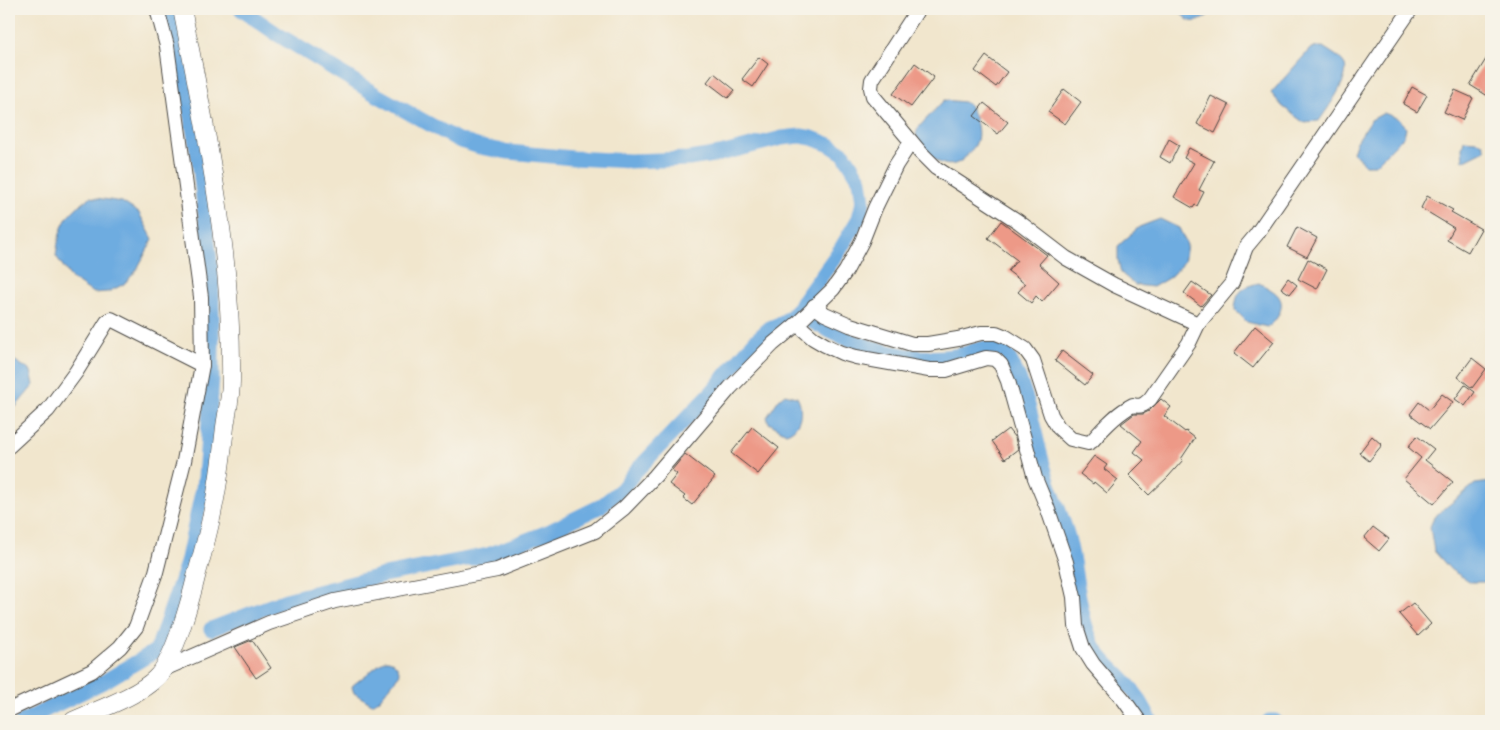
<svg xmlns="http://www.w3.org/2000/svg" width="1500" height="730" font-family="'Balsamiq Sans',sans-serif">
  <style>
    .water { fill: #6eace0; stroke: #4c6c86 }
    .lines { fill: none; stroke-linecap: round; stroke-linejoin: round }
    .canal { stroke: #6eace0; stroke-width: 15 }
    .building { fill: #ed9987 }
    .minor-casing { stroke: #494743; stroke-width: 16 }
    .tertiary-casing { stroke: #494743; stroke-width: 19 }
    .minor { stroke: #fff; stroke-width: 14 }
    .tertiary { stroke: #fff; stroke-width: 18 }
  </style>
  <rect width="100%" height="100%" fill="#f7f3e8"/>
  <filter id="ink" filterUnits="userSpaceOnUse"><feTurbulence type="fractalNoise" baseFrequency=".02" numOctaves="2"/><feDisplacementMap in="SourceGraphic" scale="10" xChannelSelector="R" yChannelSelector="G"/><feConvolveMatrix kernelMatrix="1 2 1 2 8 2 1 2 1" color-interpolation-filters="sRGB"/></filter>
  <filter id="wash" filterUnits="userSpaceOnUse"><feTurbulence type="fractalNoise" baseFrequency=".0096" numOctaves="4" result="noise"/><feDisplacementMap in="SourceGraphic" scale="20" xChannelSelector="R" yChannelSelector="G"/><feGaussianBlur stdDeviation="1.12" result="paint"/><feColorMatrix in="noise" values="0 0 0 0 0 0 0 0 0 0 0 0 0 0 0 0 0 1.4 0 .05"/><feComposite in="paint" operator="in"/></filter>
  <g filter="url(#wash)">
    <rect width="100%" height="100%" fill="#f1e6cd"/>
    <g class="water">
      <path d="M 1179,9 L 1215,9 C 1202,22 1189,29 1179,9 Z"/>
      <path d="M 1323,47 C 1330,52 1341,57 1345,65 C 1350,79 1327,109 1319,121 L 1303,122 L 1282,106 L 1271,93 L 1311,48 Z"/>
      <path d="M 944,100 L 964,102 L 969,105 C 975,114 981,133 976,143 C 975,147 971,150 969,153 C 953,174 935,164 922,146 C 917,140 914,136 918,128 Z"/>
      <path d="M 1384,113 L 1399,119 L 1406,128 L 1404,136 L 1375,165 L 1365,165 L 1353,152 L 1356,143 L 1371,120 Z"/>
      <path d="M 1464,140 L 1477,141 L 1483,144 L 1485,150 L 1463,161 L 1462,148 Z"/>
      <path d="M 90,197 L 122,202 L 139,213 L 153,239 L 136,271 L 124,284 L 108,292 L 93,293 L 72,279 L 56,256 C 60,225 64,216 90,197 Z"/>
      <path d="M 1160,219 L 1179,228 L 1187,245 L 1184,262 L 1170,277 L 1153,287 L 1135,285 L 1121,273 L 1118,260 L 1118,246 L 1139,227 Z"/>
      <path d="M 1259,283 C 1274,291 1288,297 1278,316 C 1275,321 1272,325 1267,327 L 1247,322 L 1235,310 C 1236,292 1242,287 1259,283 Z"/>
      <path d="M 9,357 L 31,371 L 34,385 L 13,410 L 9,412 Z"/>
      <path d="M 785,394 L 797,397 C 804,409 801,429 786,433 L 769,423 L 767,417 L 779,399 Z"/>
      <path d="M 1491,482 L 1491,579 L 1484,582 L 1471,582 L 1451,570 L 1434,551 L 1430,527 L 1434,517 L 1475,484 Z"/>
      <path d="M 385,660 C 394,659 398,667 400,674 L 379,700 L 372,704 L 354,693 L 352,687 L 353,685 Z"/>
    </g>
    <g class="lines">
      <g class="canal">
        <path d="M 813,322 C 850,344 909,363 954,356 C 970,354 989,341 1004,352 C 1008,355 1010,360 1012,364 C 1033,403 1035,446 1050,487 C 1056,504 1063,519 1068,537 C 1076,568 1077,602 1088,633 C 1097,661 1118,670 1134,692 C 1141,701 1146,711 1151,721"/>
        <path d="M 211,629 L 286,600 L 384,575 L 488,555 L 548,532 L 601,506 L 622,489 L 635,472 L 710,394 L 754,342 L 770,328 L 782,323 L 794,314 L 840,250 L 859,218 L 863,202 L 860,180 L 844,154 L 830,145 L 812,138 L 801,136 L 782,138 L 720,154 L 689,159 L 630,161 L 573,158 L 509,152 L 480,147 L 458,140 L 375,94 L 277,34 L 241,9"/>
        <path d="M 23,721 L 105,681 L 157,650 L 187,563 L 205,478 L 212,378 L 212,279 L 199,161 L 171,9"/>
        <path d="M 1269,721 L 1275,721"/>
      </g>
    </g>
    <g id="blocks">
      <g class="building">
        <path d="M 1491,51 L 1491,98 L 1470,85 Z"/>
        <path d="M 986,56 L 1007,72 L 996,87 L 975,71 Z"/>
        <path d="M 759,57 L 768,64 L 753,87 L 742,79 Z"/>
        <path d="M 915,63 L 934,77 L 911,107 L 893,94 Z"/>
        <path d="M 714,73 L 735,90 L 728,98 L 707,82 Z"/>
        <path d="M 1412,87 L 1427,95 L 1417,112 L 1403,104 Z"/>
        <path d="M 1064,89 L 1081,102 L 1065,124 L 1048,112 Z"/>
        <path d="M 1455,90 L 1473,98 L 1462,120 L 1444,112 Z"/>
        <path d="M 1211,96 L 1229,105 L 1215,133 L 1197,124 Z"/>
        <path d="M 984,103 L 1008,122 L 998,134 L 974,116 Z"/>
        <path d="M 1169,139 L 1179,145 L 1170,163 L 1160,157 Z"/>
        <path d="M 1189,148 L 1214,161 L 1199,190 L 1204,192 L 1197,206 L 1195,205 L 1193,208 L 1174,197 L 1194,163 L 1184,158 Z"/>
        <path d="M 1427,196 L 1453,210 L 1451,212 L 1481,229 L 1468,252 L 1447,240 L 1454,228 L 1421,208 Z"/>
        <path d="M 1001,221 L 1047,255 L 1039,264 L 1059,282 L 1042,302 L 1036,296 L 1031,303 L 1018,292 L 1025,284 L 1008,271 L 1017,260 L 988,238 Z"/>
        <path d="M 1297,227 L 1317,238 L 1307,257 L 1287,247 Z"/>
        <path d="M 1308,259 L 1327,269 L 1317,289 L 1298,279 Z"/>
        <path d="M 1288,278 L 1297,285 L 1290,294 L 1281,288 Z"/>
        <path d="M 1192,282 L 1211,295 L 1201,306 L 1184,293 Z"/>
        <path d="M 1255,326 L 1274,342 L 1253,368 L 1234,353 Z"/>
        <path d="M 1062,351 L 1093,375 L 1085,385 L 1055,361 Z"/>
        <path d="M 1472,358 L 1486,369 L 1472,388 L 1458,377 Z"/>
        <path d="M 1465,385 L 1475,392 L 1465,406 L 1455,399 Z"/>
        <path d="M 1442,394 L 1453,402 L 1430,429 L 1410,414 L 1419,402 L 1429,410 Z"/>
        <path d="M 1161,399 L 1171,407 L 1164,416 L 1185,432 L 1186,431 L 1195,438 L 1181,459 L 1183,460 L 1168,477 L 1149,495 L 1129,475 L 1144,460 L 1134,452 L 1142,441 L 1121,424 L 1134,414 L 1143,414 L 1149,411 Z"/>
        <path d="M 752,427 L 779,448 L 758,474 L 731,453 Z"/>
        <path d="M 1008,429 L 1015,438 L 1018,449 L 1005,459 L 992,441 Z"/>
        <path d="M 1372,436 L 1382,445 L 1369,461 L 1359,453 Z"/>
        <path d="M 1417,436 L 1434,449 L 1425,460 L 1453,482 L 1434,504 L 1404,479 L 1421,458 L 1408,447 Z"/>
        <path d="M 685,454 L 715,477 L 692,505 L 683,498 L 685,496 L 669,484 L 677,474 L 672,470 Z"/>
        <path d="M 1094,456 L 1107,465 L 1104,469 L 1118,480 L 1107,493 L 1094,482 L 1093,484 L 1080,474 Z"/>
        <path d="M 1373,527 L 1389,539 L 1379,551 L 1364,538 Z"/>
        <path d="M 1413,603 L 1431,624 L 1418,636 L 1399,614 Z"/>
        <path d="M 252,640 L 271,668 L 256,678 L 235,647 Z"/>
      </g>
    </g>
  </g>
  <g filter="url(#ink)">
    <use href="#blocks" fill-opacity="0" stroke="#494743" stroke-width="1"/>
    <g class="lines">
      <defs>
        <g id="minor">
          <path d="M 918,9 L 872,80 L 871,88 L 873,96 L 920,152 L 936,168 L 1019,222 L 1066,258 L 1114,285 L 1198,324 L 1232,283 L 1246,247 L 1256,235 L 1411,9"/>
          <path d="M 814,306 L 825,314 L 850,325 L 912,344 L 928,344 L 958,339 L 981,333 L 996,333 L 1006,337 L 1025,349 L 1033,360 L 1051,415 L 1058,427 L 1071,439 L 1088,443 L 1092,441 C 1104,427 1117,413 1133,405 C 1141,407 1144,405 1150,399 L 1189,343 L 1198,324"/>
          <path d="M 797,324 L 813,338 L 825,345 L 842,353 L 856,357 L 929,370 L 946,370 L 986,358 L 995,359 L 1001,365 L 1008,381 L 1035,478 L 1047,507 L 1066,562 L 1074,597 L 1076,626 L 1083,648 L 1093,664 L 1124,700 L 1139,721"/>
          <path d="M 9,446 L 48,410 L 76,372 L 107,322 L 111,319 L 202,365"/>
          <path d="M 164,669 L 269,623 L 335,601 L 497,570 L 595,531 L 624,508 L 655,476 L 730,388 L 773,344 L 797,324 L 833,289 L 846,271 L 862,241 L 875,208 L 896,165 L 911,142"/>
          <path d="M 9,710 L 92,671 L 120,647 L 136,627 L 156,572 L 184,461 L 202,365 L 201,297 L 167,46 L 157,9"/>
        </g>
        <path id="tertiary" d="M 73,721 C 97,710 138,696 156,678 C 174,661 191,598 197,573 C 203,552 209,530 213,509 C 219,482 222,454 225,427 C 227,412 231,396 231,381 C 233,258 206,129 182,9"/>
      </defs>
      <use href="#minor" class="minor-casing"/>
      <use href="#tertiary" class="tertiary-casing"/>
      <use href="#minor" class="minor"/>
      <use href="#tertiary" class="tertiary"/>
    </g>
  </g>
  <rect width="1500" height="730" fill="none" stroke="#f7f3e8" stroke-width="30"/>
</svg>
